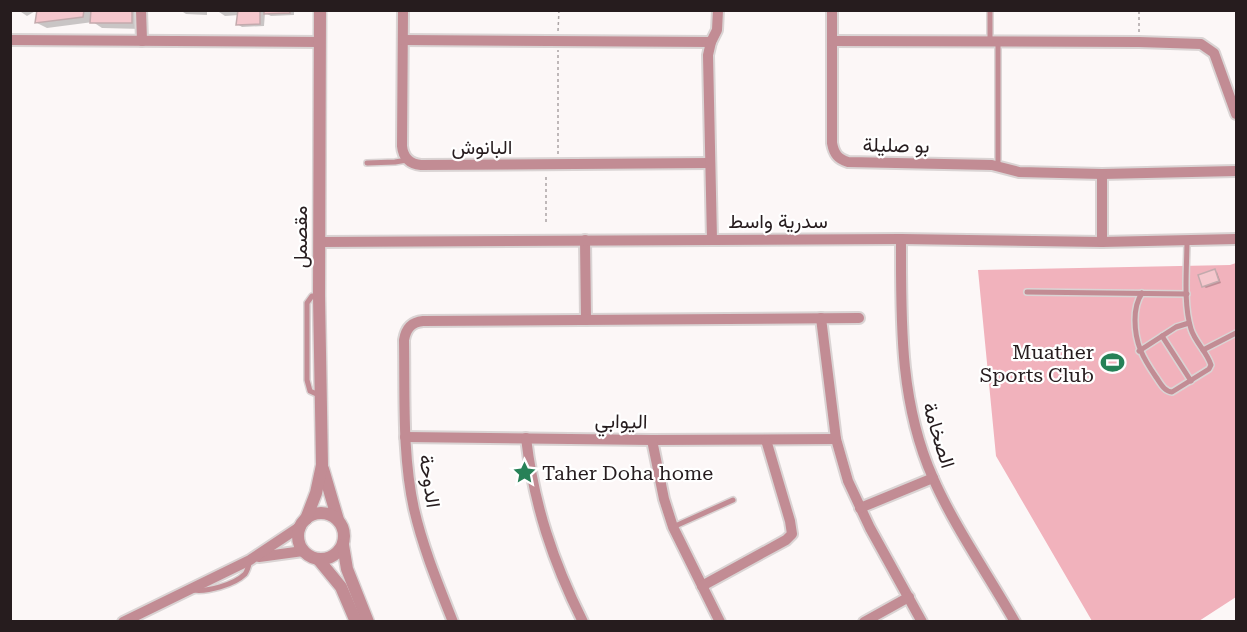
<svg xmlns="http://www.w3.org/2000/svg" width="1247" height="632" font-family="'Roboto Serif',Vazirmatn,serif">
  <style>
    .green { fill: #f1b2bc }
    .shadow { fill: #0003 }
    .building { fill: #f5c7cd; stroke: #c3aaad; stroke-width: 1.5 }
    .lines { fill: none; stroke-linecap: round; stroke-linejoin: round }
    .service-casing { stroke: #dad4d4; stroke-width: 8 }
    .minor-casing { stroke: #dad4d4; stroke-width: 14 }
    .tertiary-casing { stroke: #dad4d4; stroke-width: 15 }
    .path { stroke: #aba4a5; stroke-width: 1.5; stroke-dasharray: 3 3; stroke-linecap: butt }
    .service { stroke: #c28c94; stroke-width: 5 }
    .minor { stroke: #c28c94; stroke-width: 10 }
    .tertiary { stroke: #c28c94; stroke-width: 12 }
    .labels { text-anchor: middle; stroke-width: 4.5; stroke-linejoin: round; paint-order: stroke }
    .street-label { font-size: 20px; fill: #261c1e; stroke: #fff }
    .poi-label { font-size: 20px; fill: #261c1e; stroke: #fff; text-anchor: end }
  </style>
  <rect width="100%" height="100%" fill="#fcf7f7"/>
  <path class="green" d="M 1236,263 L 1236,597 L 1199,621 L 1092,621 L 996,456 L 978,270 L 1230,265 Z"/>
  <g class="shadow">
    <path d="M 18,10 L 37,10 L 27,16 Z"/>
    <path d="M 38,10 L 142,10 L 142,29 L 102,28 L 93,22 L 47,28 L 37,23 Z"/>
    <path d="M 180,10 L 207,10 L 207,15 L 186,14 Z"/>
    <path d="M 216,10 L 294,10 L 294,15 L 271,16 L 265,13 L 264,26 L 242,27 L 237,24 L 239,15 L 225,16 Z"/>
    <path d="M 1214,271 L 1217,272 L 1221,283 L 1206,288 L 1203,286 Z"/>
  </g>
  <g class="building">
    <path d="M 37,10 L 53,11 L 84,10 L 83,17 L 35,23 Z"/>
    <path d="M 91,10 L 132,10 L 132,23 L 90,23 Z"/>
    <path d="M 238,10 L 260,10 L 260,24 L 236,25 Z"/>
    <path d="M 264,10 L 289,10 L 290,13 L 264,14 Z"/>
    <path d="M 1215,269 L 1219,281 L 1202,287 L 1198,275 Z"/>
  </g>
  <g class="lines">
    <defs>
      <g id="service">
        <path d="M 990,10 L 990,41"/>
        <path d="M 998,42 L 998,166"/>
        <path d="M 367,163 L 395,162 L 407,160"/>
        <path d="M 1027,292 L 1187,294"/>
        <path d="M 1142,293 C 1136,302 1135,310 1135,320 C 1135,344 1143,358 1156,377 C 1161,384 1164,391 1172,392 L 1209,369 L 1211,365 C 1207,352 1195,342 1191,329 C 1183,303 1187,267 1187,240"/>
        <path d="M 318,296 L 312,296 L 307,303 L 307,380 L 310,391 L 321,396"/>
        <path d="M 1162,336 L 1191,381"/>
        <path d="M 1203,350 L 1236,333"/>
        <path d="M 1139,351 L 1176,327 L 1189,323"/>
        <path d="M 673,527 L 733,500"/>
        <path d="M 193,590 C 207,592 234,585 245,574 C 248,570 249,564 250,560"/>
      </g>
      <g id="minor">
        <path d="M 141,10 L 142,41"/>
        <path d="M 403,10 L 402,146 C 403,157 409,164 421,165 L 709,163"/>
        <path d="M 832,10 L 832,143 C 834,154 838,159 848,162 L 992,165 L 1019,172 L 1102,174 L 1236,171"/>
        <path d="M 10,40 L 320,42"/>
        <path d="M 403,40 L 711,42"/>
        <path d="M 832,41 L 1139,42 L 1201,44 L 1214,53 L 1236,114"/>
        <path d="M 901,239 C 901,320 899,402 933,478 C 954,526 989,576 1015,622"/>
        <path d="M 585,240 L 586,320"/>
        <path d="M 712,240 L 708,55 L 711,42 L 717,30 L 718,10"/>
        <path d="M 320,242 L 901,239 L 1102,242 L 1236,239"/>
        <path d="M 1102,242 L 1102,174"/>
        <path d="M 821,318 L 836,439 L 848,481 L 870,528 L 922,622"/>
        <path d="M 405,437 L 652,440 L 836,439"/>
        <path d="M 526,438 C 534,505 553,562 583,622"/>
        <path d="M 652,440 L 664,499 L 673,527 L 720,622"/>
        <path d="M 860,508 L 933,478"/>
        <path d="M 259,557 L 303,551"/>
        <path d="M 702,586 L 786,540 L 792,534 L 790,521 L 766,440"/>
        <path d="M 123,622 L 250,560 L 301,526"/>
        <path d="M 453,622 C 438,584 423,548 414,509 C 402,454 405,396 404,340 C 406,328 412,322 423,321 L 859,318"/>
        <path d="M 864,622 L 909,597"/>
      </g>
      <g id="tertiary">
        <path d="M 323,469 L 338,520"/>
        <circle cx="321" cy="536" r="23"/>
        <path d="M 306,519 L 316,493 L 322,465 L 319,296 L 320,10"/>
        <path d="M 343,545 L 347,569 L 368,622"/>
        <path d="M 318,559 L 341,587 L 356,622"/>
      </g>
    </defs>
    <use href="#service" class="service-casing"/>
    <use href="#minor" class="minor-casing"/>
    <use href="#tertiary" class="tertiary-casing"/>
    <g class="path">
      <path d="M 558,31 L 559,10"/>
      <path d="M 1139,32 L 1139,10"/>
      <path d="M 558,154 L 558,50"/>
      <path d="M 546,222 L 546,174"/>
    </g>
    <use href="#service" class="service"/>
    <use href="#minor" class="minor"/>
    <use href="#tertiary" class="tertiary"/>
  </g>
  <defs>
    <symbol id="stadium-bare" viewBox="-9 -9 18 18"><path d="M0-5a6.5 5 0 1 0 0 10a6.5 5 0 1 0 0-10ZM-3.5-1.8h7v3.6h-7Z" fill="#278157" stroke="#fff" stroke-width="2.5" paint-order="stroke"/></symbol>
    <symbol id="sight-bare" viewBox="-9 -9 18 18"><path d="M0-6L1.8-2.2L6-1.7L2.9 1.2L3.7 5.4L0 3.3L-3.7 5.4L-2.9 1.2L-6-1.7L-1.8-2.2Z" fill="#278157" stroke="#fff" stroke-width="2.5" paint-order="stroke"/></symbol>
  </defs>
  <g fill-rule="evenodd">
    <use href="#stadium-bare" x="1096" y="346" width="33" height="33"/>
    <use href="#sight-bare" x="508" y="456" width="33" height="33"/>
  </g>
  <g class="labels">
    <g class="street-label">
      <text transform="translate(896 145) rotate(1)" y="7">بو صليلة</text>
      <text x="482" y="154">البانوش</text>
      <text x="778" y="228">سدرية واسط</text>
      <text transform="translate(300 237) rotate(-90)" y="7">مقصمل</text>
      <text transform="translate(621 421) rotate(1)" y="7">اليوابي</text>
      <text transform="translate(939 435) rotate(73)" y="7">الصخامة</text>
      <text transform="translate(430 481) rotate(82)" y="7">الدوحة</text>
    </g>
    <g class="poi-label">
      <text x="1094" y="359">Muather<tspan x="1094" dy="23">Sports Club</tspan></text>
      <text x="542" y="480" text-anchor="start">Taher Doha home</text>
    </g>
  </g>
  <rect width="1247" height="632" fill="none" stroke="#261c1e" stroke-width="24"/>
</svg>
